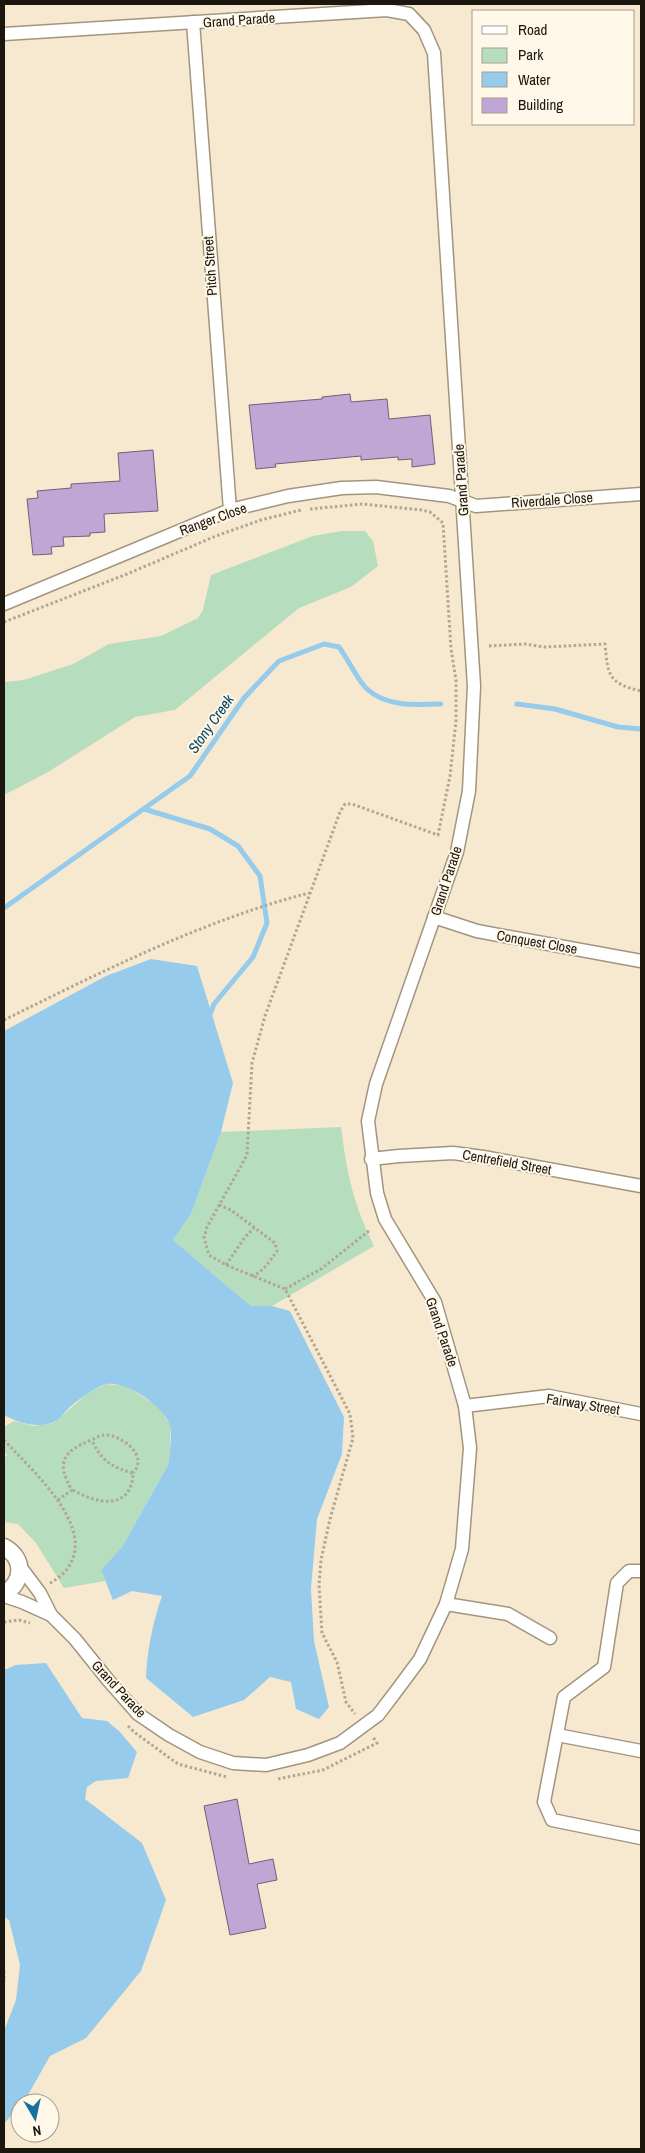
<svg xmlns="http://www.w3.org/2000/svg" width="645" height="2153" font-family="'Archivo Narrow',sans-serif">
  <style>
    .green { fill: #b6ddbe }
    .water { fill: #96cbeb }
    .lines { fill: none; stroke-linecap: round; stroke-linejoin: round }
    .stream { stroke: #96cbeb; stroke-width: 5 }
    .building { fill: #bfa6d4; stroke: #6d6177 }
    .minor-casing { stroke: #a2957e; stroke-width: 15 }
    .tertiary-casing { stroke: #a2957e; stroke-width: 19 }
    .path { stroke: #b1a692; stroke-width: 3; stroke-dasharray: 2.5 2.5; stroke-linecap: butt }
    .minor { stroke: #fff; stroke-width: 12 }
    .tertiary { stroke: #fff; stroke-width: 16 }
    .labels { text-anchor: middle; stroke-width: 4; stroke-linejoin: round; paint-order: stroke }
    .street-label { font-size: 14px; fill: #1b170e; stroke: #fff7e8 }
    .water-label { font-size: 15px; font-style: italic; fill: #004665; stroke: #fff7e8 }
  </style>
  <rect width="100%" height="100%" fill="#f7e9d0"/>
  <g class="green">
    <path d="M 342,531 L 365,531 L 373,541 L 378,566 L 351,587 L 299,608 L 175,710 L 135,717 L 48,772 L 4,795 L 4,682 L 24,680 L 73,664 L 109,644 L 161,636 L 198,618 L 203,610 L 211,575 L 313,536 Z"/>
    <path d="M 341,1127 C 347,1174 353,1203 374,1246 L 272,1306 L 251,1306 L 173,1240 L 191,1214 L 221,1132 Z"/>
    <path d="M 106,1384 L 126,1386 L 159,1407 L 170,1425 L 170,1450 L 168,1465 L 122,1547 L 101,1570 L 105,1581 L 64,1588 L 36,1543 L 18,1524 L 4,1522 L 4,1458 L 7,1455 L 4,1451 L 4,1427 L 14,1421 L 33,1426 L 54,1423 L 89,1392 Z"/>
  </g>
  <g class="water">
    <path d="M 151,959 L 197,966 L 233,1083 L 221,1132 L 191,1214 L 173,1240 L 251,1306 L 272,1306 L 290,1311 L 344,1417 L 342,1454 L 317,1519 L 311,1589 L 314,1641 L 329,1707 L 319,1719 L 296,1709 L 291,1682 L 270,1677 L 244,1700 L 193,1717 L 146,1678 C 147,1650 153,1622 162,1596 L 132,1591 L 113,1600 L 101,1570 L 122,1547 L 168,1465 C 170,1453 172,1438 170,1426 C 166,1407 122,1377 103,1385 C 91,1390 81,1398 71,1406 C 65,1411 59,1422 51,1423 C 34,1428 19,1423 4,1415 L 4,1031 L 106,976 Z"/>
    <path d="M 46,1663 L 82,1718 L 107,1721 L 119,1731 L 137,1752 L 128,1778 L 96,1781 L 87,1787 L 85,1799 L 142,1843 L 166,1900 L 141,1971 L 86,2038 L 50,2056 L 28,2095 L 4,2124 L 4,2031 L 16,2000 L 20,1965 L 9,1920 L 4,1917 L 4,1670 L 16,1665 Z"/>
  </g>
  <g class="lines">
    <g class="stream">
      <path d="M 517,704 L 555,709 L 618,727 L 641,729"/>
      <path d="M 144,809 L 210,829 L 238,846 L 260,876 L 267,923 L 253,957 L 214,1004 L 209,1017"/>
      <path d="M 4,908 L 190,776 L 244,698 L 279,661 L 324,644 L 339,647 C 348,659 358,681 367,689 C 386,707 417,705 441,704"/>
    </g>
  </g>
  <g class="building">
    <path d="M 350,394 L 351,402 L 387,399 L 389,419 L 430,415 L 435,464 L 412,467 L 412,459 L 398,460 L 398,457 L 361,460 L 361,456 L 275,464 L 276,467 L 256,469 L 249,405 L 322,399 L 322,397 Z"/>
    <path d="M 153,450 L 158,511 L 104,514 L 105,532 L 90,533 L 90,536 L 63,537 L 64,546 L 51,547 L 52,554 L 33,555 L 27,499 L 38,498 L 37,491 L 71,488 L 71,484 L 120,481 L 118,453 Z"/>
    <path d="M 237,1799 L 249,1864 L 273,1859 L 277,1880 L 257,1884 L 266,1928 L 230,1935 L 204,1806 Z"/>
  </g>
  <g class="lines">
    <defs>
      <g id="minor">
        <path d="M 193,22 L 230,510"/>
        <path d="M 4,34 L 387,10 L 409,14 L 424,30 L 434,53 L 474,686 L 469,791 L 457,852 L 376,1084 L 368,1121 L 377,1193 L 385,1219 L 435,1302 L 465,1406 L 470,1448 L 462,1549 L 446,1604 L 420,1659 L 397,1690 L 378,1715 L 340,1743 L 308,1755 L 266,1765 L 233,1763 L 200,1752 L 169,1735 L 138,1714 L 108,1680 L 75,1639 L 51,1615 L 40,1593 L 19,1565"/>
        <path d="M 4,604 L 230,510 L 288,496 L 342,488 L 376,487 L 449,496 L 476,506 L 641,494"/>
        <path d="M 434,917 L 477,931 L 641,961"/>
        <path d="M 371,1159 L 399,1156 L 453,1153 L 483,1157 L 641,1186"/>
        <path d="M 465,1406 L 549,1396 L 641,1414"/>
        <path d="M 641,1571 L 629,1571 L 617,1583 L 604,1667 L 564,1697 L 544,1802 L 552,1820 L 641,1838"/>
        <path d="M 4,1596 L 22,1602 L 51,1615"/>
        <path d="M 446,1604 L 508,1614 L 550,1638"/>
        <path d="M 557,1735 L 641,1751"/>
      </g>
      <path id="tertiary" d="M 4,1547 C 25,1558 24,1582 4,1594"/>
    </defs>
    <use href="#minor" class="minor-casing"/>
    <use href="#tertiary" class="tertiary-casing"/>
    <g class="path">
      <path d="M 310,509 L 363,504 L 422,510 L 430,512 L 443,523 L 451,649 L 456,680 L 456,721 L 450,776 L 438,835 L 352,804 L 345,804 L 340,812 L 265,1016 L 252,1063 L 247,1155 L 207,1227 L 204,1238 L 209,1255 L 226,1265 L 285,1289 L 350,1414 L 353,1438 L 330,1519 L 321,1560 L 319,1585 L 322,1633 L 337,1662 L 346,1702 L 355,1714"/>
      <path d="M 4,622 L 127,574 L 216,536 L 261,520 L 301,510"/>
      <path d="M 489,646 L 525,644 L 544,647 L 605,644 C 608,676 608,683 641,691"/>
      <path d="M 4,1020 C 101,972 204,920 309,893"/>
      <path d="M 219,1205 L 231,1210 L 275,1243 L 277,1251 C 270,1261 263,1272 252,1276"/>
      <path d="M 226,1265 L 245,1237 L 254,1228"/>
      <path d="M 285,1289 L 321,1269 L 370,1230"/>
      <path d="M 4,1440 C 29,1468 99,1527 67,1569 C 63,1575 55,1580 49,1584"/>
      <path d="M 73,1490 C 96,1504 132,1511 133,1473 C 113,1468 100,1460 92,1440"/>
      <path d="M 58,1500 L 72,1490 C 55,1462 64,1451 91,1440 C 97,1438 99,1435 106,1435 C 123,1436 149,1456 133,1473"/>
      <path d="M 4,1622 L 19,1620 L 30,1623"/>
      <path d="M 128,1726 L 134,1732 L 178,1764 L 227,1777"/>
      <path d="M 278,1779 L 323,1770 L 377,1743 L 373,1737"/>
      <path d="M 4,1971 L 4,1982"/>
    </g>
    <use href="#minor" class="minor"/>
    <use href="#tertiary" class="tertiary"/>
  </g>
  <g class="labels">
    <g class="street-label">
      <text transform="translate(239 20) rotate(-4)" y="5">Grand Parade</text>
      <text transform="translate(210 266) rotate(-94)" y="5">Pitch Street</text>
      <text transform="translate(461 480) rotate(-94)" y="5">Grand Parade</text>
      <text transform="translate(552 500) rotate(-4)" y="5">Riverdale Close</text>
      <text transform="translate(213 519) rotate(-20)" y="5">Ranger Close</text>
      <text transform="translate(446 881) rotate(-72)" y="5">Grand Parade</text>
      <text transform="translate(537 942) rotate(10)" y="5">Conquest Close</text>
      <text transform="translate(507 1162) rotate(10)" y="5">Centrefield Street</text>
      <text transform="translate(442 1332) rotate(71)" y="5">Grand Parade</text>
      <text transform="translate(583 1404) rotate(9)" y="5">Fairway Street</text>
      <text transform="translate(119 1689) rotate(47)" y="5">Grand Parade</text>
    </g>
    <g class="water-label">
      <text transform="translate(211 724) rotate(-55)" y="5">Stony Creek</text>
    </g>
  </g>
  <rect width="645" height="2153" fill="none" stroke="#1b170e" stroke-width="10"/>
  <rect x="472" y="10" width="162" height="115" fill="#fff7e8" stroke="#a49d91"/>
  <rect x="482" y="26" width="25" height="8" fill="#ffffff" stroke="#a49d91"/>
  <text x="518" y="35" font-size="15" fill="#1b170e">Road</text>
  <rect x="482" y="48" width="25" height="15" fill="#b6ddbe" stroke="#a49d91"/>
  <text x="518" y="60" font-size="15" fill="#1b170e">Park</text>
  <rect x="482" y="72" width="25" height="15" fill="#96cbeb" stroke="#a49d91"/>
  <text x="518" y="85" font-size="15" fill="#1b170e">Water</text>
  <rect x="482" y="98" width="25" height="15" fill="#bfa6d4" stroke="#a49d91"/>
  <text x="518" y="110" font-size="15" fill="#1b170e">Building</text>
  <g transform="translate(35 2118) rotate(171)"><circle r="24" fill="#fff7e8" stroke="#a49d91"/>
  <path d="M0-4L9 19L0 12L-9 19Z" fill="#1771a0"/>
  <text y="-8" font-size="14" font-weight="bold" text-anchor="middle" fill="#1b170e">N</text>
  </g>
</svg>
